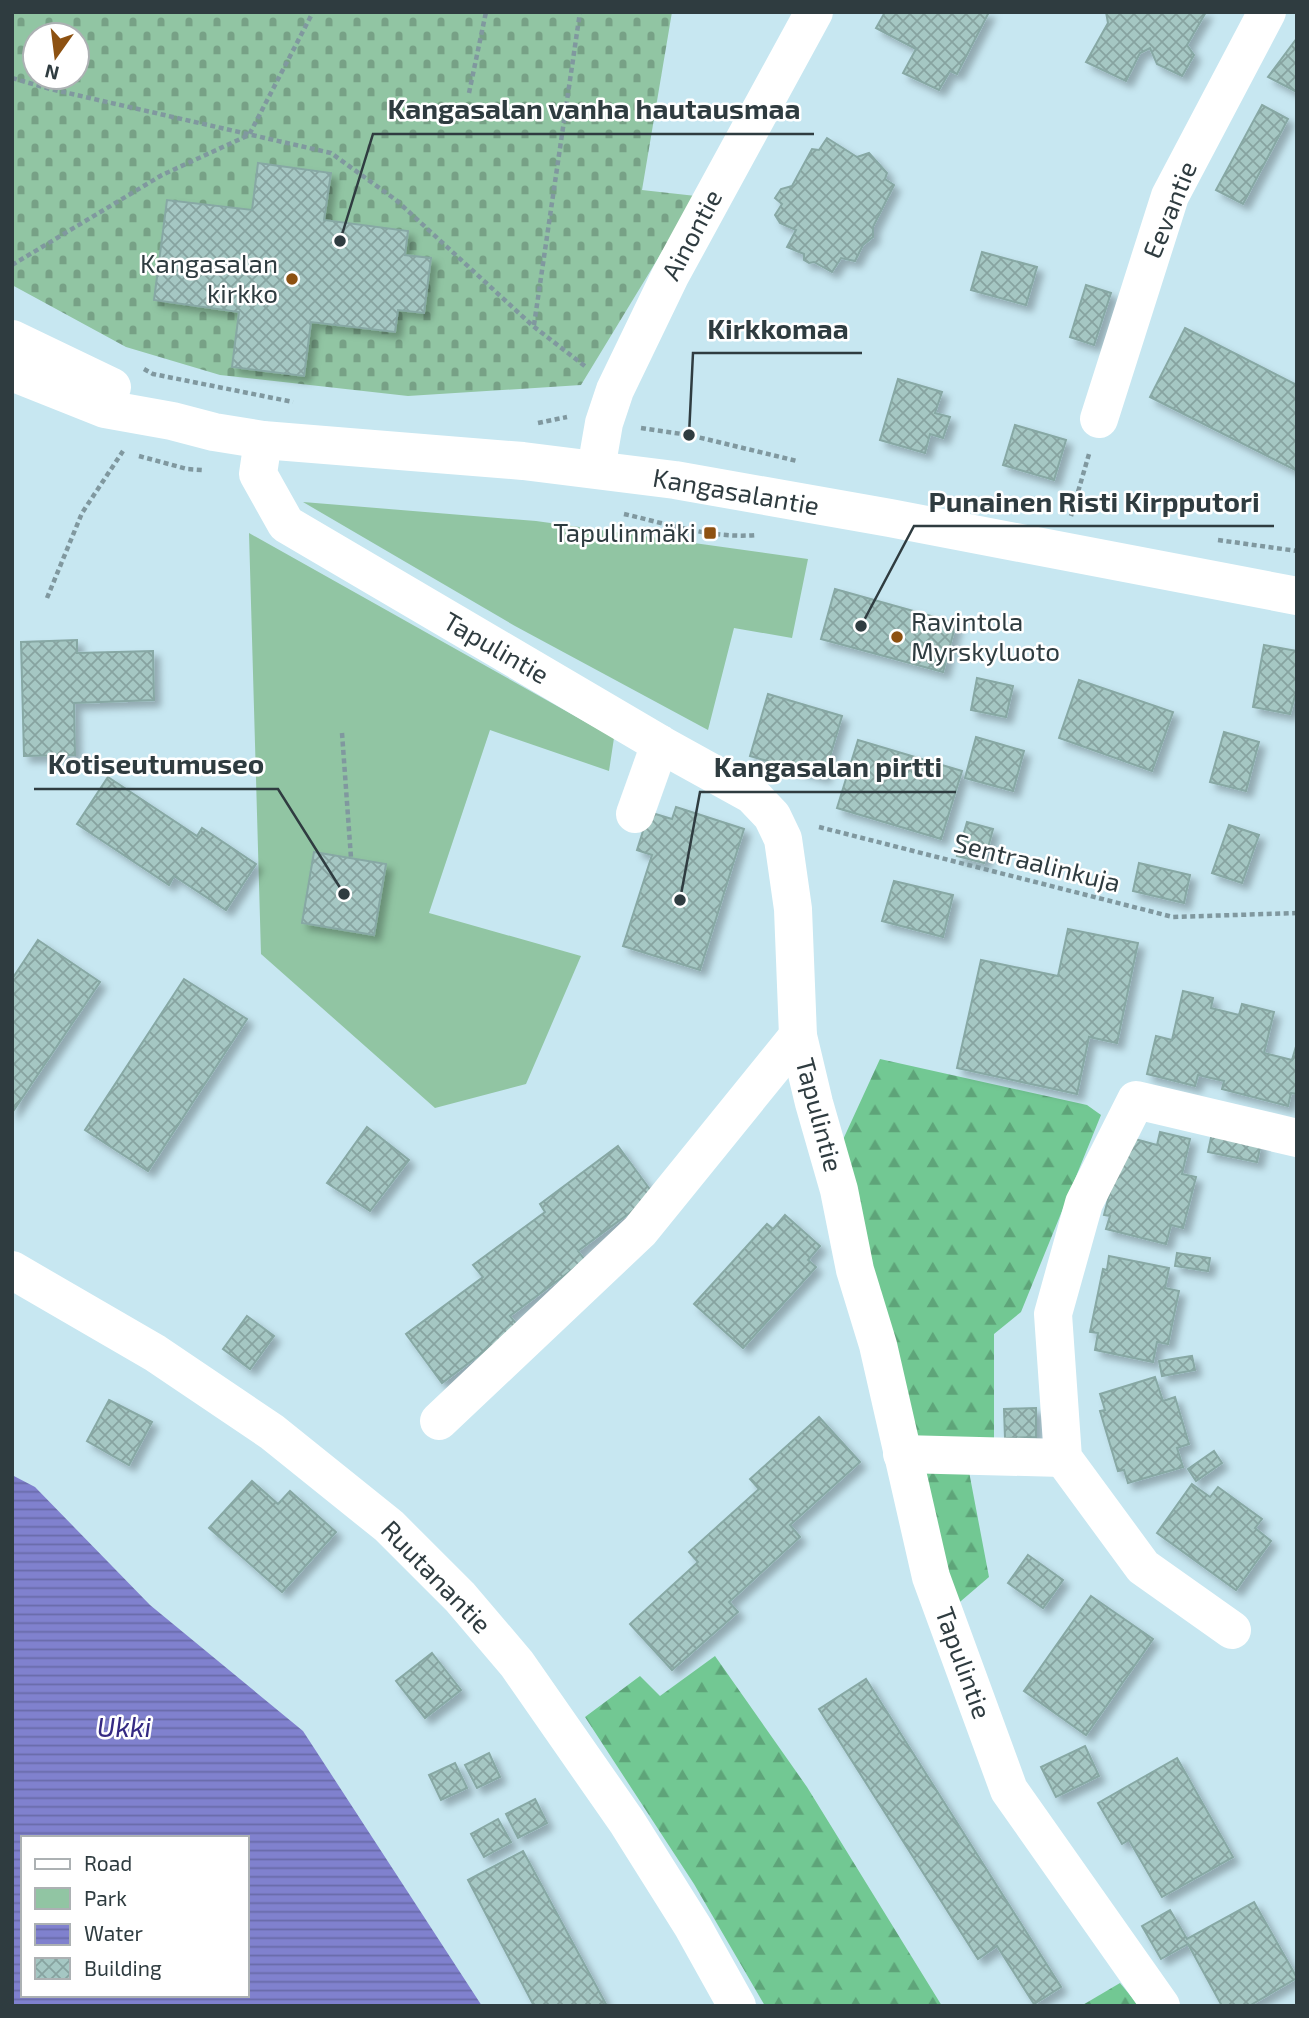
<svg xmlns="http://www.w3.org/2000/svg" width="1309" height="2018" font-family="'Exo 2',sans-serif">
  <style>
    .forest { fill: url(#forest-firs) }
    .cemetery { fill: url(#cemetery-stones); fill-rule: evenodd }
    .green { fill: #91c5a3 }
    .water { fill: url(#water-rules); fill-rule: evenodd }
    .building { fill: url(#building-cross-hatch); stroke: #87a8a4; stroke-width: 2; filter: url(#shadow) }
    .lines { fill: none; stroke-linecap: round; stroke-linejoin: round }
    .path { stroke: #80989f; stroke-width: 4.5; stroke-dasharray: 5 3.5; stroke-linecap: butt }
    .minor { stroke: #fff; stroke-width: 38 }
    .major { stroke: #fff; stroke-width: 38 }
    .poi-dot { fill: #8d5111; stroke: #fff; stroke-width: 2.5 }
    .labels { text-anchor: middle; stroke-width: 5; stroke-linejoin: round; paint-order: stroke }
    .street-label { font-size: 26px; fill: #2f3c40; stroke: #fff }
    .poi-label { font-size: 26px; fill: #2f3c40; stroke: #fff; text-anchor: end }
    .water-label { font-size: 28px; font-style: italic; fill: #352a83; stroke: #fff }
    .leader { fill: none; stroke: #2f3c40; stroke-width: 2.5 }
    .callout-dot { fill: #2f3c40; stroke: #fff; stroke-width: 2.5 }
    .callout-label { font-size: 28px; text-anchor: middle; font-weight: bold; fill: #2f3c40; stroke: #fff; stroke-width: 5; stroke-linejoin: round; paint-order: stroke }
  </style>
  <defs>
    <pattern id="forest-firs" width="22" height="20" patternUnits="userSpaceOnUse" patternTransform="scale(1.75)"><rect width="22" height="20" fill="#72c893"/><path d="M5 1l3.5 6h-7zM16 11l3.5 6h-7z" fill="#5ea479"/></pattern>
    <pattern id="cemetery-stones" width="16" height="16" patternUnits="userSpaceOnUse" patternTransform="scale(1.75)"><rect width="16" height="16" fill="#91c5a3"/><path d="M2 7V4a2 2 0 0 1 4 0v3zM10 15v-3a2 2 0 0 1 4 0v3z" fill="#77a186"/></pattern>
    <pattern id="water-rules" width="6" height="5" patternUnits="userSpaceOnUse" patternTransform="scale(1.75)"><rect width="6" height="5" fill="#8081ce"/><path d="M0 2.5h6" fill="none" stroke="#696ba9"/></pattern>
    <pattern id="building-cross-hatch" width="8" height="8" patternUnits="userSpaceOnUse" patternTransform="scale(1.75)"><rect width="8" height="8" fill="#a5c7c3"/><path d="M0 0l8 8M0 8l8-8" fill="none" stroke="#87a3a0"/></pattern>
    <filter id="shadow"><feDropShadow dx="6" dy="6" stdDeviation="3.5" flood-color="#0004"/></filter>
  </defs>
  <rect width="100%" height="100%" fill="#c7e7f1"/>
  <g class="forest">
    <path d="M 880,1059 L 1087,1105 L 1101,1115 L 1021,1312 L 994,1334 L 994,1439 L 963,1440 L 989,1577 L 947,1613 L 835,1157 Z"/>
    <path d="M 715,1656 L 807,1787 L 942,2006 L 765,2006 L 694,1884 L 585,1717 L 640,1676 L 660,1696 Z"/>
    <path d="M 1120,1983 L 1139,2006 L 1081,2006 Z"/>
  </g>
  <path class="cemetery" d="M 12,12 L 672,12 L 642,190 L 696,196 L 581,385 L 408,396 L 220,375 L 126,347 L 12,285 ZM 35,35 L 77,35 L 77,77 L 35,77 Z"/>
  <g class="green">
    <path d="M 303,502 L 536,521 L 808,559 L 792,638 L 734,628 L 708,730 L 515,626 Z"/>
    <path d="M 249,533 L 614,738 L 609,771 L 490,730 L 429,913 L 581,956 L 526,1084 L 435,1108 L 261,954 Z"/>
  </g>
  <path class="water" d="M 12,1475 L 35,1487 L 150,1605 L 303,1731 L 482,2006 L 12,2006 ZM 23,1838 L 247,1838 L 247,1995 L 23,1995 Z"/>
  <g class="building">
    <path d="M 885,12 L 989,12 L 957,74 L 950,71 L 939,90 L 903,73 L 916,49 L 876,28 Z"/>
    <path d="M 1106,12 L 1206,12 L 1187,45 L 1194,55 L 1182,76 L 1157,64 L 1150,48 L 1140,53 L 1126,81 L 1086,62 L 1108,23 Z"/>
    <path d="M 1297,38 L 1297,92 L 1268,77 Z"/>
    <path d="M 1262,105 L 1288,119 L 1243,204 L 1216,190 Z"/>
    <path d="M 827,138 L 857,157 L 869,153 L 887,173 L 885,179 L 894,185 L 873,227 L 873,237 L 863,245 L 855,261 L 841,258 L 832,272 L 814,262 L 809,263 L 804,260 L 804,254 L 787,247 L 796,230 L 780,223 L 775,215 L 782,204 L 775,198 L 781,189 L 792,186 L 812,149 L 819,150 Z"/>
    <path d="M 258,163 L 331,173 L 324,220 L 408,231 L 405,255 L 431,258 L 424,313 L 398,310 L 395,332 L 311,322 L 304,376 L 232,367 L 239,312 L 154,300 L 167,200 L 252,210 Z"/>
    <path d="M 982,252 L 1037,267 L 1026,305 L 971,290 Z"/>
    <path d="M 1086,285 L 1111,293 L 1094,345 L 1070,337 Z"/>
    <path d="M 1185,328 L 1297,385 L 1297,471 L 1150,397 Z"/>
    <path d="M 898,379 L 942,392 L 935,413 L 950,417 L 943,438 L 930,434 L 925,453 L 880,440 Z"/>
    <path d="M 1015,425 L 1066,440 L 1054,480 L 1003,465 Z"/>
    <path d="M 835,589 L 956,623 L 943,672 L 821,639 Z"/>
    <path d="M 77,640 L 77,653 L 153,651 L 154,700 L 74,703 L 75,755 L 24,756 L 21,642 Z"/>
    <path d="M 1264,645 L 1297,651 L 1297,696 L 1295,696 L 1290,714 L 1253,707 Z"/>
    <path d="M 977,678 L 1013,686 L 1006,717 L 971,710 Z"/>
    <path d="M 1079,680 L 1173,712 L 1152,771 L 1059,738 Z"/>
    <path d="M 768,694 L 842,716 L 824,777 L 750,756 Z"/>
    <path d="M 1224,732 L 1259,742 L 1246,791 L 1210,782 Z"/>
    <path d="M 976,737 L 1024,751 L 1013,791 L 965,778 Z"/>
    <path d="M 858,740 L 962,771 L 941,839 L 837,808 Z"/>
    <path d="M 108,777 L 197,836 L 202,828 L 256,864 L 226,910 L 174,876 L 169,885 L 77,824 Z"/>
    <path d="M 676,807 L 744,829 L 700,970 L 623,946 L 652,855 L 637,850 L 649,812 L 672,819 Z"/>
    <path d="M 967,822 L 993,829 L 984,863 L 957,856 Z"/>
    <path d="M 1229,825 L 1259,835 L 1242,883 L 1212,873 Z"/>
    <path d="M 314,852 L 386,864 L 374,935 L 302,923 Z"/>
    <path d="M 1139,863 L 1190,875 L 1184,903 L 1133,891 Z"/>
    <path d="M 894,881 L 953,895 L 943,937 L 882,921 Z"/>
    <path d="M 1068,929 L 1138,943 L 1117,1043 L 1089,1037 L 1077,1094 L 957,1068 L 981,960 L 1058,976 Z"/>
    <path d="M 38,940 L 100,982 L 12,1113 L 12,979 Z"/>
    <path d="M 184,979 L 247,1019 L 148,1171 L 85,1130 Z"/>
    <path d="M 1183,991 L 1213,998 L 1211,1008 L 1239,1015 L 1242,1004 L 1274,1012 L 1264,1053 L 1292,1060 L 1297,1043 L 1297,1094 L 1291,1093 L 1288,1106 L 1222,1089 L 1224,1081 L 1198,1075 L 1195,1086 L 1147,1074 L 1156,1036 L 1172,1040 Z"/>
    <path d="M 367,1127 L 409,1160 L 370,1211 L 327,1183 Z"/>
    <path d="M 1160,1132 L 1190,1139 L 1182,1174 L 1196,1177 L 1183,1228 L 1171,1225 L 1166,1244 L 1106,1229 L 1110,1216 L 1104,1215 L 1118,1161 L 1131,1138 L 1157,1145 Z"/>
    <path d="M 1212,1133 L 1261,1143 L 1257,1162 L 1208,1152 Z"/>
    <path d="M 618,1146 L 654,1195 L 578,1251 L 585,1260 L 510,1316 L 518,1326 L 442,1383 L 406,1334 L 483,1277 L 473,1265 L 545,1212 L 540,1204 Z"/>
    <path d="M 785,1215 L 820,1246 L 808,1260 L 816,1267 L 743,1348 L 694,1304 L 767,1224 L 773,1229 Z"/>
    <path d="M 1177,1253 L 1210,1258 L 1208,1271 L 1175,1266 Z"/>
    <path d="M 1109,1256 L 1169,1268 L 1165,1288 L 1179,1291 L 1168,1344 L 1157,1342 L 1153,1362 L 1095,1350 L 1098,1333 L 1090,1332 L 1103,1269 L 1107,1270 Z"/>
    <path d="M 247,1316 L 274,1336 L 250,1369 L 223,1349 Z"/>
    <path d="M 1192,1356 L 1195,1370 L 1162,1376 L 1159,1361 Z"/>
    <path d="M 1155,1377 L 1163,1401 L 1175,1397 L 1189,1444 L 1177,1448 L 1183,1467 L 1128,1483 L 1124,1470 L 1118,1471 L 1100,1411 L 1105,1410 L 1100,1394 Z"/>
    <path d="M 109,1400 L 152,1422 L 129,1465 L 87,1441 Z"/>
    <path d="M 1036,1408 L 1036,1437 L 1005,1438 L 1004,1409 Z"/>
    <path d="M 819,1417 L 860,1462 L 790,1525 L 800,1537 L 729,1602 L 738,1612 L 672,1670 L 630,1624 L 698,1562 L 689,1552 L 759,1489 L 750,1479 Z"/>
    <path d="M 1214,1451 L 1222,1463 L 1196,1481 L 1188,1469 Z"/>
    <path d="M 252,1481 L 278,1504 L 290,1491 L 336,1532 L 282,1592 L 209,1528 Z"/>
    <path d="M 1192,1484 L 1210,1497 L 1218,1487 L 1262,1519 L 1255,1528 L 1271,1541 L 1236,1590 L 1157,1533 Z"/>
    <path d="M 1028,1555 L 1063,1580 L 1043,1608 L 1008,1583 Z"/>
    <path d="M 1091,1596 L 1153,1639 L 1086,1735 L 1024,1691 Z"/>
    <path d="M 432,1653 L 461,1690 L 425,1718 L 396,1681 Z"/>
    <path d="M 866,1679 L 1061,1987 L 1034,2004 L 997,1946 L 978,1959 L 819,1709 Z"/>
    <path d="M 1085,1746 L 1099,1776 L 1056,1797 L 1041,1767 Z"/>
    <path d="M 489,1753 L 500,1777 L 477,1788 L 465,1765 Z"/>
    <path d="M 1177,1758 L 1233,1857 L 1162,1897 L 1129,1840 L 1122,1844 L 1098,1803 Z"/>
    <path d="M 455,1763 L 467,1788 L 441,1800 L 429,1775 Z"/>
    <path d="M 535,1799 L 547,1823 L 518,1838 L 506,1814 Z"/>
    <path d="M 498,1819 L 511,1842 L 484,1857 L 471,1834 Z"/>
    <path d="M 523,1851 L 607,2006 L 534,2006 L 468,1880 Z"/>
    <path d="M 1254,1902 L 1297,1978 L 1249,2006 L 1222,2006 L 1188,1944 L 1161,1959 L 1142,1926 L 1170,1910 L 1187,1939 Z"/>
  </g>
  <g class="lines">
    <g class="path">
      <path d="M 12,78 L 50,89 L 331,153 L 396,200 L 533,326 L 586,367"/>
      <path d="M 469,93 L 486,12"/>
      <path d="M 12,265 L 162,175 L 249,135 L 313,12"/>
      <path d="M 534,325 L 580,12"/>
      <path d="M 144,369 L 153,374 L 293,402"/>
      <path d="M 538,423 L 567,417"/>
      <path d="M 641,428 L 689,435 L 797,461"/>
      <path d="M 139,456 L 187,469 L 202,470"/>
      <path d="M 624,514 C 668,524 712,539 757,535"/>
      <path d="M 1071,516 L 1089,454"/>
      <path d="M 1218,540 L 1297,551"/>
      <path d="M 47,598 L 82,513 L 123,451"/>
      <path d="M 342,733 L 351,858"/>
      <path d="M 819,827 L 1173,917 L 1297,913"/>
    </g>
    <g class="minor">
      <path d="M 1099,419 L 1170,196 L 1267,12"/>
      <path d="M 263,440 L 258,474 L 286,524 L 660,744 L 752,795 L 772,816 L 783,839 L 793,909 L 798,1036 L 814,1103 L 839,1190 L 855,1270 L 878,1345 L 931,1577 L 1009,1790 L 1161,2006"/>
      <path d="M 596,469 L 604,423 L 615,390 L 670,276 L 814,12"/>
      <path d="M 635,814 L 660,744"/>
      <path d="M 439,1421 L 640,1231 L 798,1036"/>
      <path d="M 902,1454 L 1063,1458"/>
      <path d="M 1232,1630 L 1143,1567 L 1063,1458 L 1053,1314 L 1084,1203 L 1136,1100 L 1297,1138"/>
    </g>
    <g class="major">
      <path d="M 12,339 L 112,387"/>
      <path d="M 12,372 L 105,409 L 172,421 L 214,432 L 263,440 L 523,461 L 675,480 L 890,518 L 1297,596"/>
      <path d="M 12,1270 L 155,1353 L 272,1432 L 389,1526 L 460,1597 L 517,1664 L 627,1822 L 693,1927 L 737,2006"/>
    </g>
  </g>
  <g class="poi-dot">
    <circle cx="292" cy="279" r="7"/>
    <rect x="703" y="526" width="14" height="14" rx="3.5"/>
    <circle cx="897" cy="637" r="7"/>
  </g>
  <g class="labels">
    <g class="street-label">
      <text transform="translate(1170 210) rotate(-68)" y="9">Eevantie</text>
      <text transform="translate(692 235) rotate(-62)" y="9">Ainontie</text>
      <text transform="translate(736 492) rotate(10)" y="9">Kangasalantie</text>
      <text transform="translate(496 648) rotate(30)" y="9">Tapulintie</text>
      <text transform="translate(1037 863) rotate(14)" y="9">Sentraalinkuja</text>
      <text transform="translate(819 1115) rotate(75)" y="9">Tapulintie</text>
      <text transform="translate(436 1577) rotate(46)" y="9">Ruutanantie</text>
      <text transform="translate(963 1663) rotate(70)" y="9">Tapulintie</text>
    </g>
    <g class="poi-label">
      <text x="278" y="273">Kangasalan<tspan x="278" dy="30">kirkko</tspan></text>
      <text x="696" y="542">Tapulinmäki</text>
      <text x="911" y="631" text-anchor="start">Ravintola<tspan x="911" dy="30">Myrskyluoto</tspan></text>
    </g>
    <g class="water-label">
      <text x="124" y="1737">Ukki</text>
    </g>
  </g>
  <path class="leader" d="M340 241L373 134H814M689 435L693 353H862M861 626L914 526H1274M344 894L278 789H34M680 900L700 792H956"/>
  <g class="callout-dot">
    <circle cx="340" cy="241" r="7"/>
    <circle cx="689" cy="435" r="7"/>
    <circle cx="861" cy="626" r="7"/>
    <circle cx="344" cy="894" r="7"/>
    <circle cx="680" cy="900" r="7"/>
  </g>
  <g class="callout-label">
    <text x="594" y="119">Kangasalan vanha hautausmaa</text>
    <text x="778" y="339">Kirkkomaa</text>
    <text x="1094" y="512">Punainen Risti Kirpputori</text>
    <text x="156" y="774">Kotiseutumuseo</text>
    <text x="828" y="777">Kangasalan pirtti</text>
  </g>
  <rect width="1309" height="2018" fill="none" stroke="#2f3c40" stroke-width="28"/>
  <rect x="21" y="1836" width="228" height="161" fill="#ffffff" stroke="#acb1b3" stroke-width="2"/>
  <rect x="35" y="1859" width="35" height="10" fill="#ffffff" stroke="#acb1b3" stroke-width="2"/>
  <text x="84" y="1871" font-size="21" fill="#2f3c40">Road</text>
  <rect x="35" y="1888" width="35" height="21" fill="#91c5a3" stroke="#acb1b3" stroke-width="2"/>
  <text x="84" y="1906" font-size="21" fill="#2f3c40">Park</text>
  <rect x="35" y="1924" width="35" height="21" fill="url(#water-rules)" stroke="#acb1b3" stroke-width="2"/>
  <text x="84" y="1941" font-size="21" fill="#2f3c40">Water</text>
  <rect x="35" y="1958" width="35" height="21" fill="url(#building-cross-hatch)" stroke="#acb1b3" stroke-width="2"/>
  <text x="84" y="1976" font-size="21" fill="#2f3c40">Building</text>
  <g transform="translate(56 56) rotate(194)"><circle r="33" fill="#ffffff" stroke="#acb1b3" stroke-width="2"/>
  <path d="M0-5L12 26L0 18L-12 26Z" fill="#8d5111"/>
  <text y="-10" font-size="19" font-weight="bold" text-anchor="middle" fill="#2f3c40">N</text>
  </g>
</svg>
